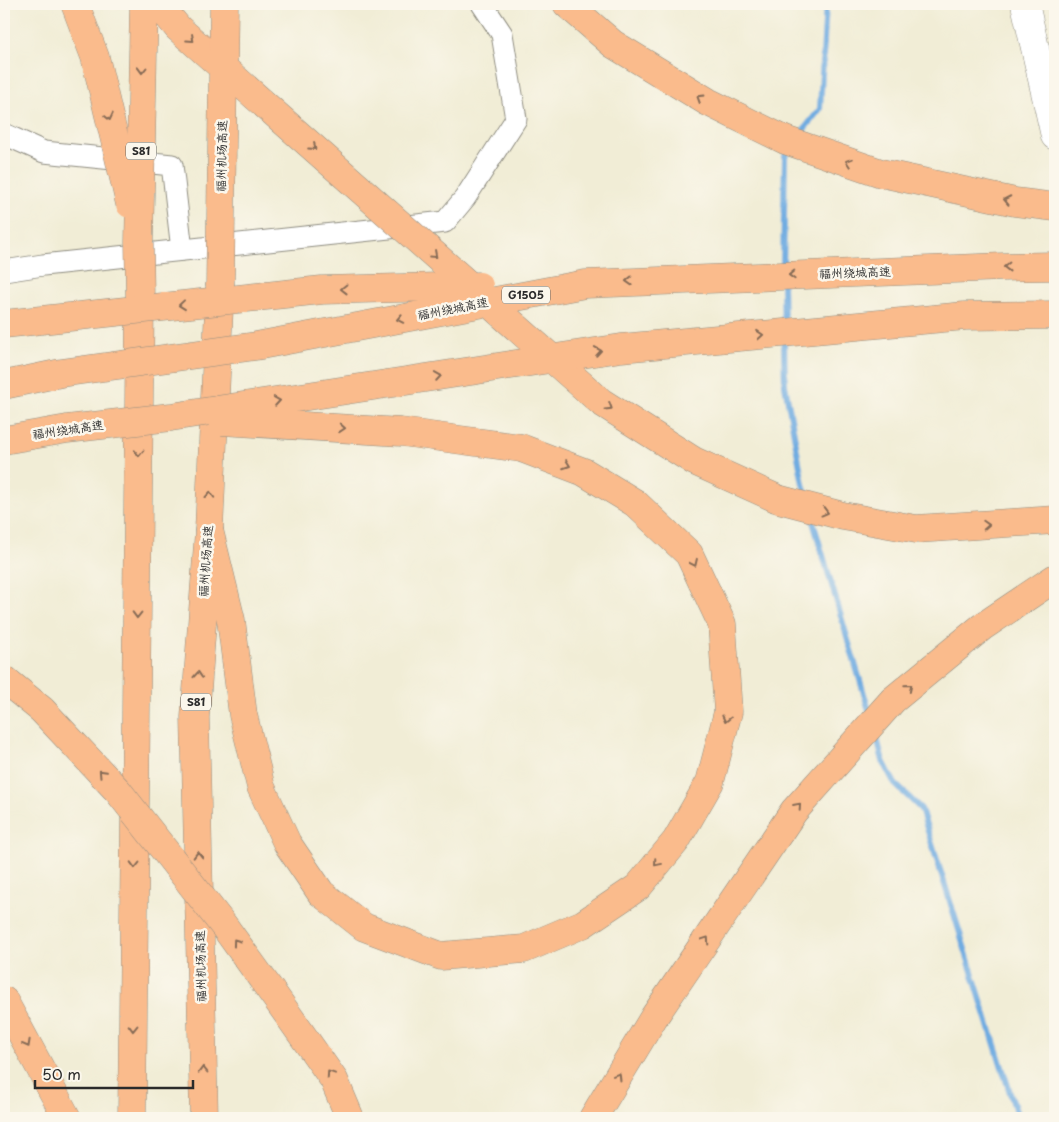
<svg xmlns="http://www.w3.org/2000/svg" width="1059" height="1122" font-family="'Playpen Sans','LXGW WenKai TC',sans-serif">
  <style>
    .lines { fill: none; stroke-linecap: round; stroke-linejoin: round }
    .stream { stroke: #6face1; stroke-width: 6 }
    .minor-casing { stroke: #8e8c80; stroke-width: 23 }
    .tertiary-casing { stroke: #8e8c80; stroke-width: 29 }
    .motorway-casing { stroke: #8e8c80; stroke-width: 29 }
    .minor { stroke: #fff; stroke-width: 21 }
    .tertiary { stroke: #fff; stroke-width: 28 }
    .motorway { stroke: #fabb8c; stroke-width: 28 }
    .motorway-bridge-casing { stroke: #8e8c80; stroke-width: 29; stroke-linecap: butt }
    .motorway-bridge { stroke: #fabb8c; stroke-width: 28 }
    .oneway { stroke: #886c57 }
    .labels { text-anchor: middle; stroke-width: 5; stroke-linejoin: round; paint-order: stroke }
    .shield { fill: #fbf7ec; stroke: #696865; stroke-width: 1 }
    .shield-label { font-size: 11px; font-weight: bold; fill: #2b2b2b }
    .street-label { font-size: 12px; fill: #2b2b2b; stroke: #fbf7ec }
  </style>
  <rect width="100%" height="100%" fill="#fbf7ec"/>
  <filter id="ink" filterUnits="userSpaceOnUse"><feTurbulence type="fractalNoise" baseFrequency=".02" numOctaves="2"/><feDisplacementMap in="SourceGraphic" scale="10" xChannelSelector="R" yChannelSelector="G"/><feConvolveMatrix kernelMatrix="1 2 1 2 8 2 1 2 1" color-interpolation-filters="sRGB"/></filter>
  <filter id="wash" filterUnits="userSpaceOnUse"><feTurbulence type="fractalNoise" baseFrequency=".0096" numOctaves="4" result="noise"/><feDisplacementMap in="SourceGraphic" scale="20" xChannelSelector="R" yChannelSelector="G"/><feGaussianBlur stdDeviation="1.12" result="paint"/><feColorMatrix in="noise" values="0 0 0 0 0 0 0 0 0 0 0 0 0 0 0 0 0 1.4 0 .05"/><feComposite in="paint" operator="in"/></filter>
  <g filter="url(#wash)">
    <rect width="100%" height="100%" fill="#f1edd6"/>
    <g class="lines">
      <g class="stream">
        <path d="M 798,137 L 820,109 L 826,4"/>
        <path d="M 783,270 L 785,156 L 789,149"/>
        <path d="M 783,283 L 784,328"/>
        <path d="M 784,340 L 785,385 L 803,484 L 807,498"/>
        <path d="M 811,515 L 870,714"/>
        <path d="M 875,731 L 883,761 L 895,784 L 921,809 L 1018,1118"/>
      </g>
    </g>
  </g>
  <g filter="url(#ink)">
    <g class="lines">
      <defs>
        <g id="minor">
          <path d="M 4,134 L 44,152 L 172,165 L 182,250"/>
          <path d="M 4,271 L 43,265 L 445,222 L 465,198 L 516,119 L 502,34 L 482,4"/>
        </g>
        <path id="tertiary" d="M 1025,4 L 1055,136"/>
        <g id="motorway">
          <path d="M 567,4 L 613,44 L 708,102 L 785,140 L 881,173 L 1015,202 L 1055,207"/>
          <path d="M 778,499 L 843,516 L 916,529 L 1055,520"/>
          <path d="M 209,530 L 231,620 L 243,715 L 261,787 L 287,843 L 321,893 L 364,927 L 441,956 L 524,949 L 583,924 L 638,887 L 676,841 L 710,782 L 728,712 L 722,624 L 689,554 L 635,503 L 584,472 L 521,448"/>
          <path d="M 4,1001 L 67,1118"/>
          <path d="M 132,1118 L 140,299"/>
          <path d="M 204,1118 L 195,717 L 209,530 L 220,286"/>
          <path d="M 593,1118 L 654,1017 L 794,811 L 893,700 L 982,627 L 1055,578"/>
        </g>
      </defs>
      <use href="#minor" class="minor-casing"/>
      <use href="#tertiary" class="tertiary-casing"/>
      <use href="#motorway" class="motorway-casing"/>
      <use href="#minor" class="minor"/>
      <use href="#tertiary" class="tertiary"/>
      <use href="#motorway" class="motorway"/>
      <defs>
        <g id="motorway-bridge">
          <path d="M 75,4 L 95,57 L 130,204"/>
          <path d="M 158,4 L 178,28 L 601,402 L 694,461 L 778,499"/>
          <path d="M 220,286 L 224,4"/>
          <path d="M 140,299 L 139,242 L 144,4"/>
          <path d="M 4,324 L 322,290 L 479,286"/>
          <path d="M 4,385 L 61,373 L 256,346 L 585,284 L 1003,267 L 1055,266"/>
          <path d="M 222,421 L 401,432 L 521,448"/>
          <path d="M 4,440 L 67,429 L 171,417 L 621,348 L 965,316 L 1055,315"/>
          <path d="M 4,679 L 42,710 L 118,791 L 224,926 L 276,998 L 334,1080 L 350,1118"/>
        </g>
      </defs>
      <use href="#motorway-bridge" class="motorway-bridge-casing"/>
      <use href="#motorway-bridge" class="motorway-bridge"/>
    </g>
    <defs><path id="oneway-chevron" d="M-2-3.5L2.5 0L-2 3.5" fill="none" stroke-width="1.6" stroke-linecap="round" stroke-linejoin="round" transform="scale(1.25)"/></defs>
    <g class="oneway">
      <use href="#oneway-chevron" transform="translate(191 39) rotate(42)"/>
      <use href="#oneway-chevron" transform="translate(142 70) rotate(91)"/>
      <use href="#oneway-chevron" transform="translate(700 98) rotate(-148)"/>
      <use href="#oneway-chevron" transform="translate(109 117) rotate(77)"/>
      <use href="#oneway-chevron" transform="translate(313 147) rotate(42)"/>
      <use href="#oneway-chevron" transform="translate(849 162) rotate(-161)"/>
      <use href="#oneway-chevron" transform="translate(1007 200) rotate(-168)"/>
      <use href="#oneway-chevron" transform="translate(434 255) rotate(42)"/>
      <use href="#oneway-chevron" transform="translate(1007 267) rotate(179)"/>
      <use href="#oneway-chevron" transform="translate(792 275) rotate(178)"/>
      <use href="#oneway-chevron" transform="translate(629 281) rotate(178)"/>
      <use href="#oneway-chevron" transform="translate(344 289) rotate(179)"/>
      <use href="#oneway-chevron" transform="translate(182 305) rotate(174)"/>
      <use href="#oneway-chevron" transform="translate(400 319) rotate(169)"/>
      <use href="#oneway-chevron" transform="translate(760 335) rotate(-5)"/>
      <use href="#oneway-chevron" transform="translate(598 351) rotate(-9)"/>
      <use href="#oneway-chevron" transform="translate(438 376) rotate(-9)"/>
      <use href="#oneway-chevron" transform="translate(277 401) rotate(-9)"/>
      <use href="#oneway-chevron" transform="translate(609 407) rotate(32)"/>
      <use href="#oneway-chevron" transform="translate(342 428) rotate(4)"/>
      <use href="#oneway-chevron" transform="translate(139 453) rotate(91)"/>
      <use href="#oneway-chevron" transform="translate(567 465) rotate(20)"/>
      <use href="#oneway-chevron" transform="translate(210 495) rotate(-87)"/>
      <use href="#oneway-chevron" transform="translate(825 512) rotate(15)"/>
      <use href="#oneway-chevron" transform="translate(986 525) rotate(-3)"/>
      <use href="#oneway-chevron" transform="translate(694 563) rotate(65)"/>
      <use href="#oneway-chevron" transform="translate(137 615) rotate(91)"/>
      <use href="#oneway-chevron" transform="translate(198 675) rotate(-86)"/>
      <use href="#oneway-chevron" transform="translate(909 687) rotate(-39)"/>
      <use href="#oneway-chevron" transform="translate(726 719) rotate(103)"/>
      <use href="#oneway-chevron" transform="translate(102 773) rotate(-133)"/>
      <use href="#oneway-chevron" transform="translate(798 806) rotate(-49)"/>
      <use href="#oneway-chevron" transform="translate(198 855) rotate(-91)"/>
      <use href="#oneway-chevron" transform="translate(657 863) rotate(130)"/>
      <use href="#oneway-chevron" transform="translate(135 865) rotate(91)"/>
      <use href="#oneway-chevron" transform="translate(706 940) rotate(-56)"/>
      <use href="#oneway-chevron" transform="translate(236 942) rotate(-126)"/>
      <use href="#oneway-chevron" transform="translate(133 1028) rotate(91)"/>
      <use href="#oneway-chevron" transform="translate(27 1044) rotate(61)"/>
      <use href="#oneway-chevron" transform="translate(203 1070) rotate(-91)"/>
      <use href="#oneway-chevron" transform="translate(330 1074) rotate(-124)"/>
      <use href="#oneway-chevron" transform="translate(618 1076) rotate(-59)"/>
    </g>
  </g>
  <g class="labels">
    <g class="shield">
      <rect x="126" y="142.5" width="30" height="17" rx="4"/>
      <rect x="502" y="286.5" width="48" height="17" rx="4"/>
      <rect x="181" y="693.5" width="30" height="17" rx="4"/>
    </g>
    <g class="shield-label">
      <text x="141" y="155">S81</text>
      <text x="526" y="299">G1505</text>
      <text x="196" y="706">S81</text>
    </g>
    <g class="street-label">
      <text transform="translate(222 156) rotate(-89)" y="4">福州机场高速</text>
      <text transform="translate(855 273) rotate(-2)" y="4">福州绕城高速</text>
      <text transform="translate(453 309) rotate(-11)" y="4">福州绕城高速</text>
      <text transform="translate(68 430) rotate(-8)" y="4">福州绕城高速</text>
      <text transform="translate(206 561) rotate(-86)" y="4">福州机场高速</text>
      <text transform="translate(201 966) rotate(-91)" y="4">福州机场高速</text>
    </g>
  </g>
  <rect width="1059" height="1122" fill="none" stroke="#fbf7ec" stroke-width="20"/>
  <path d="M35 1080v8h158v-8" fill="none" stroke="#2b2b2b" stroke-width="2.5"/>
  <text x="42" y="1080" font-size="15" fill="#2b2b2b" stroke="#fbf7ec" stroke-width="4" paint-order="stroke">50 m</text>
</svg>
